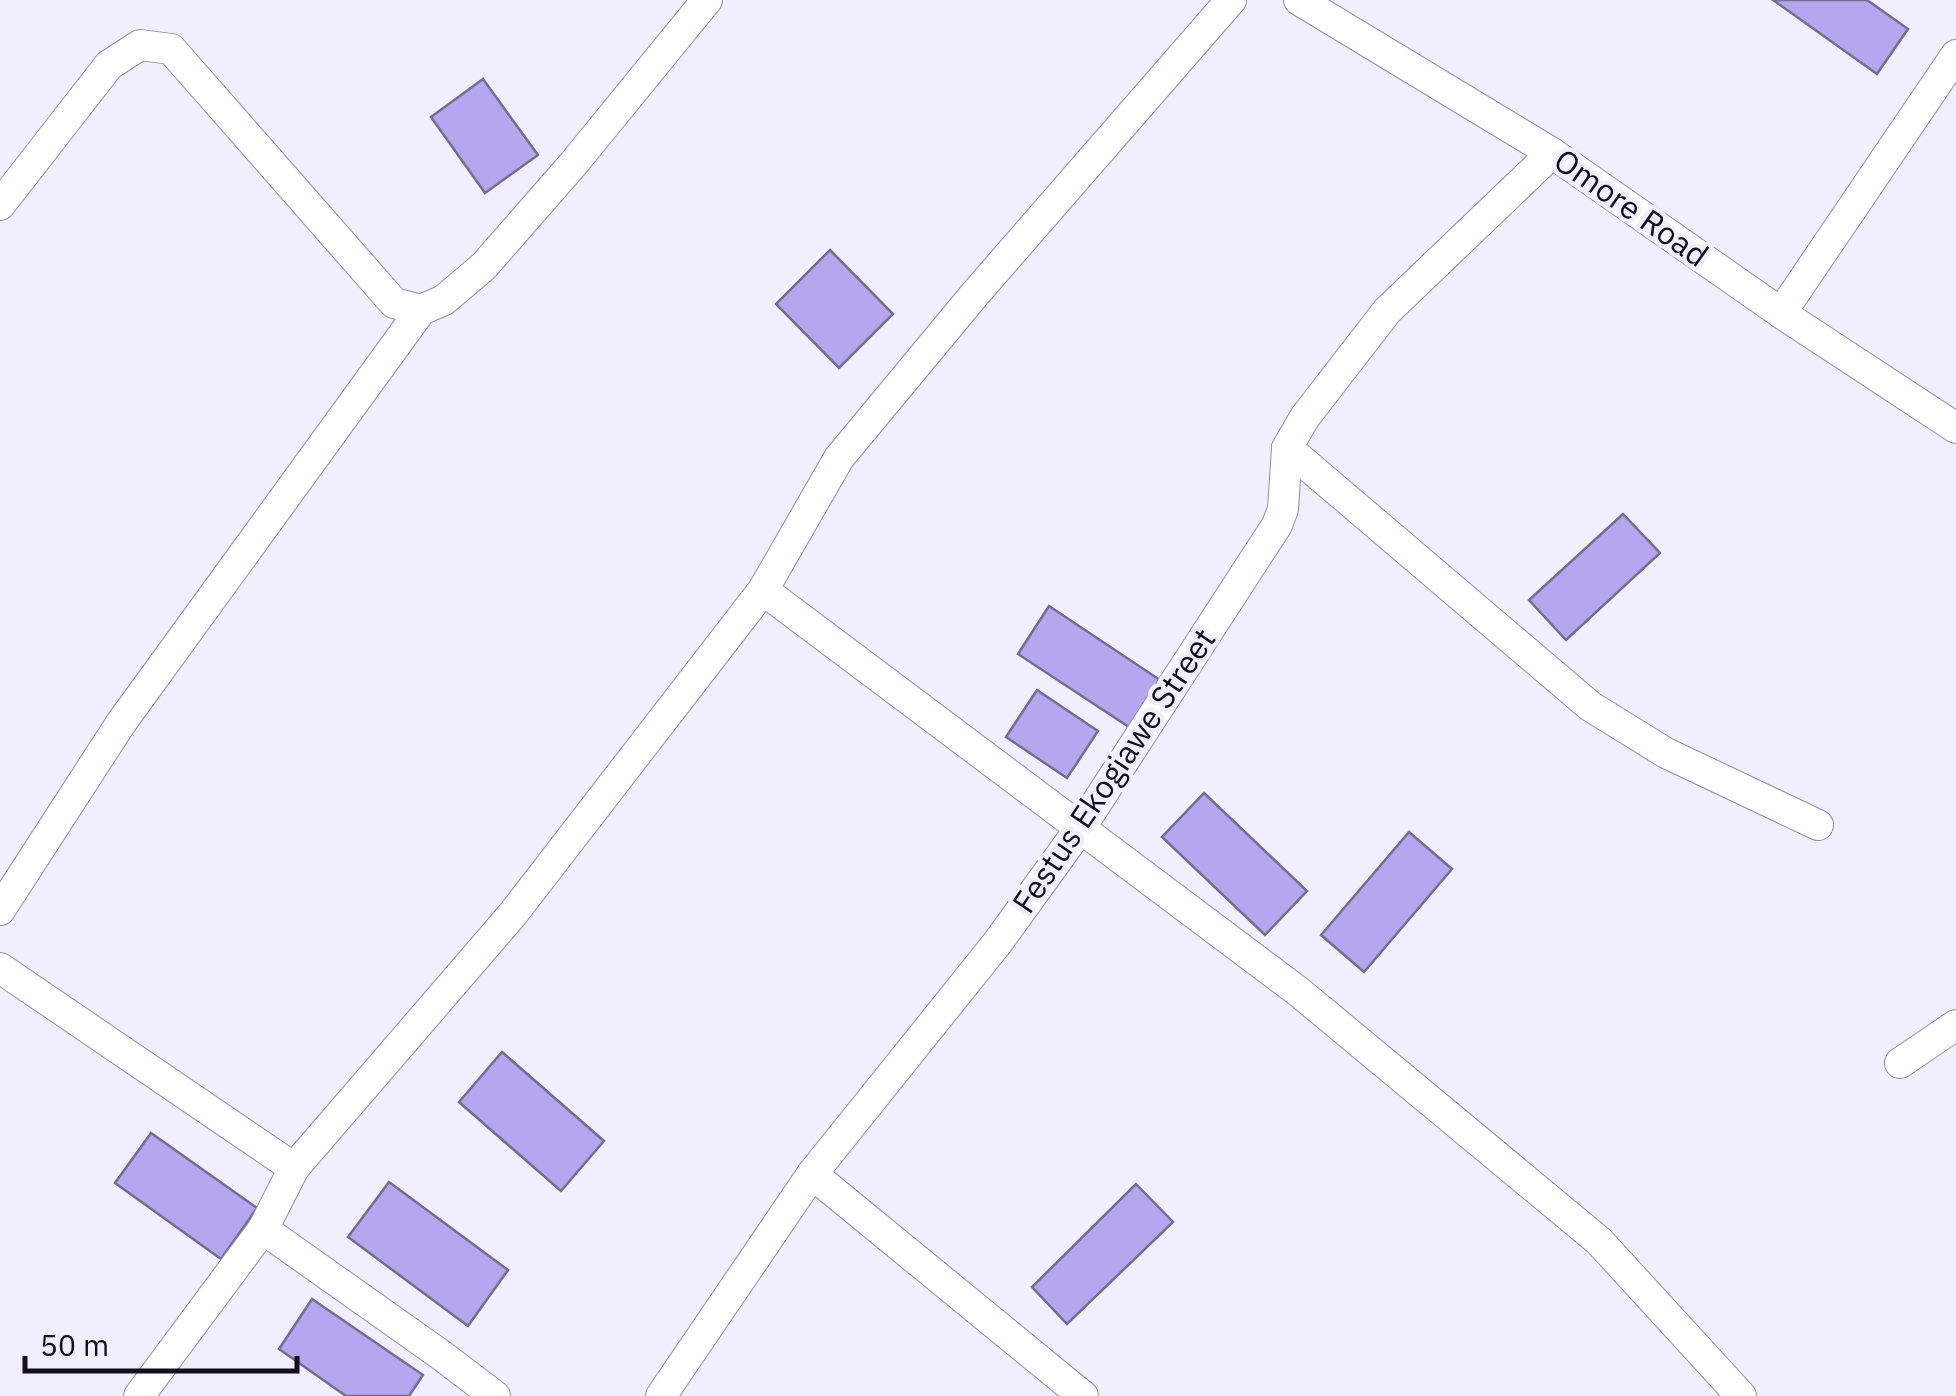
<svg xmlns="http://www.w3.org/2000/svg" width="1956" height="1396" font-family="'IBM Plex Sans',sans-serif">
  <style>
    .building { fill: #b4a6ef; stroke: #746e8d; stroke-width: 2.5 }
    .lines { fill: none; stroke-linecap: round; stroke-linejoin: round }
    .street-casing { stroke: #908bab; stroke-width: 32 }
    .street { stroke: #fff; stroke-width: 30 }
    .labels { text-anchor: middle; stroke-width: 9; stroke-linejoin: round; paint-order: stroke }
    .street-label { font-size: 32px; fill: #120f1b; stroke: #f1effe }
  </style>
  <rect width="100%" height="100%" fill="#f1effe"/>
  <g class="building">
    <path d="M 1773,0 L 1867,0 L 1908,29 L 1877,74 Z"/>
    <path d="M 483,79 L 538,155 L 485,193 L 431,117 Z"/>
    <path d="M 830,250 L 893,314 L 839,368 L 776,304 Z"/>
    <path d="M 1623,514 L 1660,553 L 1566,640 L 1529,600 Z"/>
    <path d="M 1049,606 L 1166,684 L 1135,731 L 1018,654 Z"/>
    <path d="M 1037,690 L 1098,731 L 1067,778 L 1006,737 Z"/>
    <path d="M 1204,793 L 1307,891 L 1265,935 L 1162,837 Z"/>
    <path d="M 1409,832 L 1452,869 L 1364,972 L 1321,935 Z"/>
    <path d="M 502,1052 L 604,1141 L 561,1191 L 459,1102 Z"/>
    <path d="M 151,1133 L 257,1208 L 221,1259 L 115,1183 Z"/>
    <path d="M 389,1182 L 508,1270 L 468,1326 L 348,1237 Z"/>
    <path d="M 1136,1184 L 1173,1222 L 1067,1324 L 1032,1287 Z"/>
    <path d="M 312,1299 L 423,1375 L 409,1396 L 346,1396 L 279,1349 Z"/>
  </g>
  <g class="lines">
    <defs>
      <g id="street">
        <path d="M 1299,0 L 1552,153 L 1781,313 L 1956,428"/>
        <path d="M 0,205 L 109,65 L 140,45 L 171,49 L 394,303 L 421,310 L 444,300 L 484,266 L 574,163 L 707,0"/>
        <path d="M 1781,313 L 1956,55"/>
        <path d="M 1287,448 L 1590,706 L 1666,753 L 1818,825"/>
        <path d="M 763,590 L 1299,992 L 1599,1241 L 1741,1396"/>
        <path d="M 0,910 L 121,723 L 421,310"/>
        <path d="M 0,968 L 294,1168"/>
        <path d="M 1900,1063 L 1956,1025"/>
        <path d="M 812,1174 L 1083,1396"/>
        <path d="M 263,1229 L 441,1355 L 495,1396"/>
        <path d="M 139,1396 L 263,1229 L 294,1168 L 512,915 L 763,590 L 839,458 L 975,294 L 1231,0"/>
        <path d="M 661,1396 L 812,1174 L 998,942 L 1079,830 L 1277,525 L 1283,509 L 1287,448 L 1305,417 L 1387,311 L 1552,153"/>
      </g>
    </defs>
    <use href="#street" class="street-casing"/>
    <use href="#street" class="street"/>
  </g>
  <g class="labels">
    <g class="street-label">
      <text transform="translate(1631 208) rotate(35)" y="11">Omore Road</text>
      <text transform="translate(1114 771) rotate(-56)" y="11">Festus Ekogiawe Street</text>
    </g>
  </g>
  <path d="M25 1356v15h272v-15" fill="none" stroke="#120f1b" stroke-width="5"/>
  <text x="40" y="1356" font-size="30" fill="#120f1b" stroke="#f1effe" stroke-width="8" paint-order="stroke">50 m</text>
</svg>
